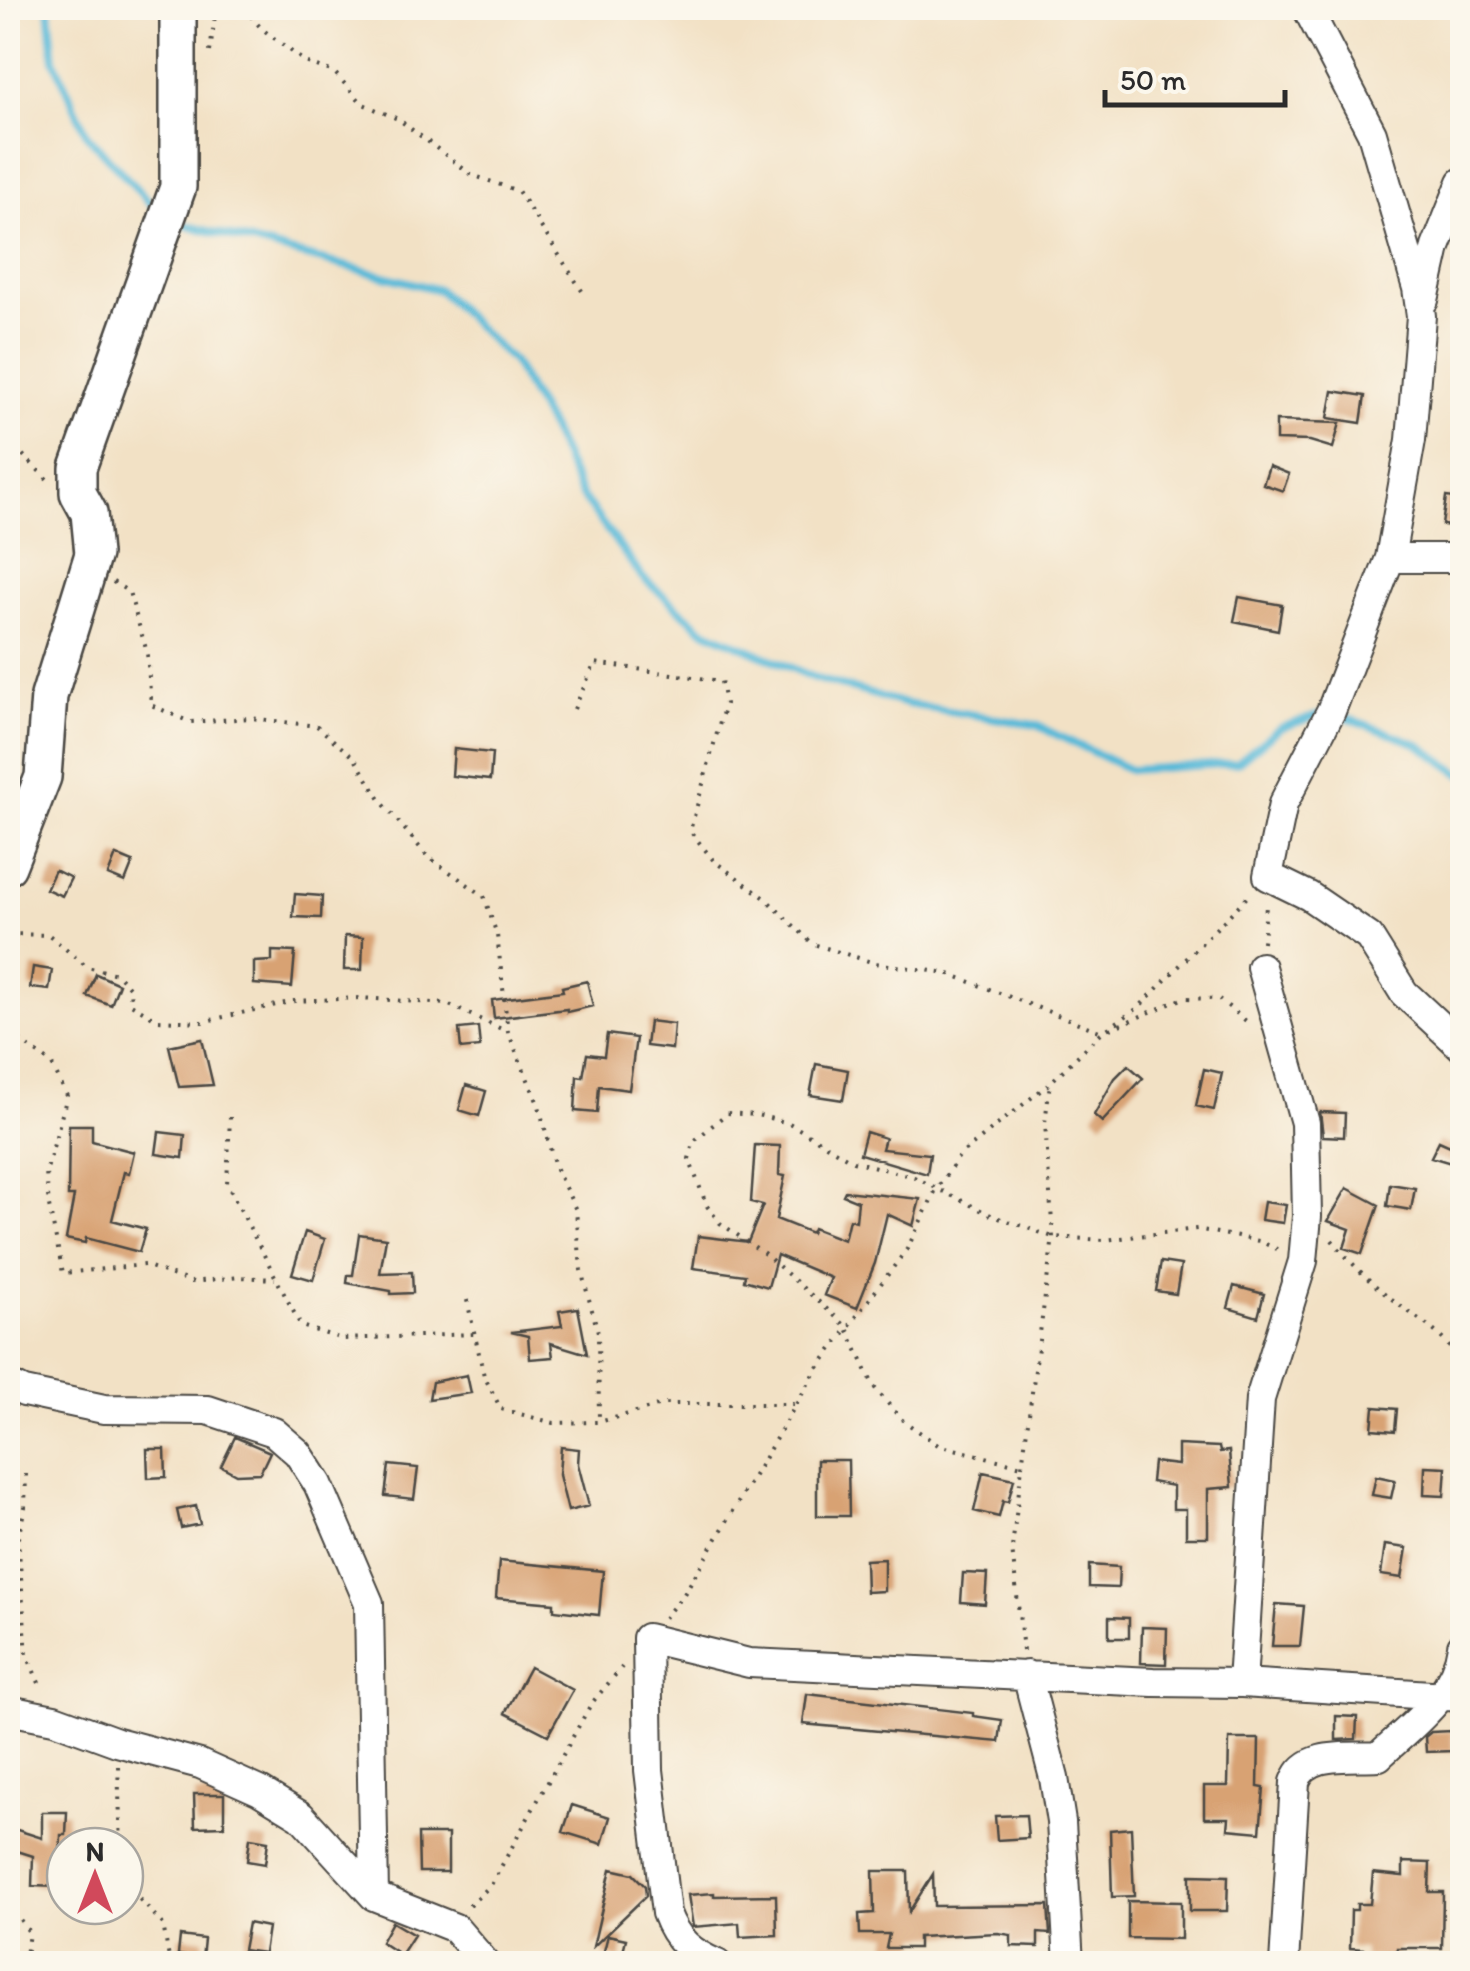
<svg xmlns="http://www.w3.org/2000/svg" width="1470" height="1971" font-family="Itim,sans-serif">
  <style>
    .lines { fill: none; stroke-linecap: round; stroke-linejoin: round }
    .stream { stroke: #5abad8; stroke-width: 8 }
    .building { fill: #d8a273 }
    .minor-casing { stroke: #494642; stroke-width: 32 }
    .tertiary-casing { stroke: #494642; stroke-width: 40 }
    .path { stroke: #494642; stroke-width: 4; stroke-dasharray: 2.5 8; stroke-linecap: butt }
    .minor { stroke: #fff; stroke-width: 28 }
    .tertiary { stroke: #fff; stroke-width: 35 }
  </style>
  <rect width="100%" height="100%" fill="#fbf7ec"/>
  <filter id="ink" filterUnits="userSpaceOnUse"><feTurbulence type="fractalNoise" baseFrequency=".01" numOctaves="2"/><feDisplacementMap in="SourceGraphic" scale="20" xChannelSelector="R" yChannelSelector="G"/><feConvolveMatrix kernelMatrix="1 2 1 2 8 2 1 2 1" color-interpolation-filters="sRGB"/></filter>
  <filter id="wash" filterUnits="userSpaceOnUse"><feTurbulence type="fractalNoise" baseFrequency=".0048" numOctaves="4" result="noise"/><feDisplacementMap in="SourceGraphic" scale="40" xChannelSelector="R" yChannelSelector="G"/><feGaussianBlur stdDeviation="2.25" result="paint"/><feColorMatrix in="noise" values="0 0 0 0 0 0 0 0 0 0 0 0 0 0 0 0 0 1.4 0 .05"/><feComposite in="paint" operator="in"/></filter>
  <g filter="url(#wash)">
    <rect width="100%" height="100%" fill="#f2e1c5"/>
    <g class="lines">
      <!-- stream -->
      <path class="stream" d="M49 8 54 60 87 135 158 212
        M173 222 439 290 513 362 551 429 581 495 642 577 702 629 817 679 906 704 1036 725 1130 770 1237 763 1280 728 1319 715
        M1337 714 1418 744 1462 775"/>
    </g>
    <g id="blocks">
      <!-- building -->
      <path class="building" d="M1333 391 1365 396 1361 423 1328 418Z
        M1276 421 1340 423 1333 448 1310 441 1276 440Z
        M1269 466 1289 474 1283 491 1263 484Z
        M1446 497 1462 499V527L1442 525Z
        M1239 597 1282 605 1278 630 1234 621Z
        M454 749 492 753 490 780 452 776Z
        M116 855 133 862 125 882 108 875Z
        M55 870 71 878 62 896 46 889Z
        M295 894 322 896 321 918 293 917Z
        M345 936 363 937 362 970H344Z
        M272 951 295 952 292 987 254 984V962L272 961Z
        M33 967 52 970 49 990 30 988Z
        M96 974 119 984 111 1005 87 996Z
        M587 981 593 1006 567 1012V1009L494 1018 492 1000 563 991 562 987Z
        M649 1021 674 1024 672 1049 646 1046Z
        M478 1027 480 1047 461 1049 459 1029Z
        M607 1034 636 1038 629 1090 599 1086 597 1113 575 1111 577 1076 583 1077 587 1054 604 1056Z
        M202 1039 213 1085 179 1087 169 1046Z
        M816 1064 848 1070 843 1100 810 1095Z
        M1128 1065 1143 1078 1102 1122 1094 1115 1115 1078Z
        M1204 1069 1222 1073 1214 1110 1196 1106Z
        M466 1085 486 1091 479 1116 459 1110Z
        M1320 1112 1345 1113 1344 1137 1323 1136Z
        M69 1125H92V1141L134 1152 129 1173 124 1172 112 1220 146 1229 139 1252 86 1238 85 1243 66 1239 74 1196H68Z
        M159 1132 185 1135 183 1158 156 1154Z
        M866 1132 885 1138 882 1149 930 1154 927 1174 860 1154Z
        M1439 1141 1457 1149 1451 1163 1431 1157Z
        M755 1145 780 1146 779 1175 785 1176 776 1219 811 1233 813 1228 844 1240 849 1219 856 1221 858 1201 843 1195 845 1191 920 1199 913 1226 887 1214 875 1263 857 1308 824 1295 831 1278 777 1255 768 1287 744 1280 745 1275 693 1268 698 1236 748 1242 763 1205 751 1202Z
        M1390 1184 1415 1188 1411 1210 1387 1206Z
        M1347 1188 1379 1205 1362 1254 1344 1248 1350 1229 1328 1221Z
        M1264 1202 1286 1205 1283 1223 1261 1220Z
        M305 1232 325 1239 313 1280 292 1274Z
        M359 1234 386 1238 380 1273 412 1272 413 1293 391 1294V1291L347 1283 348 1275H353Z
        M1161 1262 1181 1265 1176 1294 1156 1291Z
        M1234 1286 1264 1294 1258 1317 1228 1308Z
        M578 1308 587 1354 551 1343 553 1357 530 1359 528 1336 511 1332 562 1326 559 1311Z
        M467 1375 471 1393 429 1399 432 1382Z
        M1374 1407 1397 1409 1395 1431 1372 1429Z
        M235 1437 270 1452 260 1473 236 1474 221 1466Z
        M1178 1445 1219 1447 1220 1452 1229 1451 1232 1487 1208 1489V1537H1186V1509H1173V1486L1151 1482 1153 1462 1178 1465Z
        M561 1447 579 1449 578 1464 589 1506 568 1511 559 1475Z
        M147 1449H165L166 1477 148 1478Z
        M817 1460H848L849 1516H817Z
        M389 1465 418 1468 414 1499 385 1496Z
        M1425 1466 1446 1467 1444 1496 1424 1495Z
        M983 1472 1014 1479 1008 1502 1003 1501 999 1517 974 1511Z
        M1376 1476 1395 1480 1391 1498 1372 1495Z
        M196 1506 200 1524 181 1528 177 1510Z
        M1385 1545 1407 1548 1402 1578 1381 1575Z
        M884 1559V1591L866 1592 865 1560Z
        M499 1561 603 1571 599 1615 554 1610V1603L496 1598Z
        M1089 1565 1119 1567 1118 1588 1089 1587Z
        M963 1573 987 1574 985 1604 961 1602Z
        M1276 1604 1304 1606 1300 1646H1272Z
        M1109 1617 1129 1618V1638H1109Z
        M1142 1627 1167 1628 1166 1664 1141 1663Z
        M530 1667 573 1690 548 1735 505 1713Z
        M807 1694 973 1713V1716L1002 1720 999 1742 803 1724Z
        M1336 1716 1357 1717 1356 1739 1336 1740Z
        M1452 1731 1453 1751 1426 1752 1425 1737 1431 1732Z
        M1229 1739H1259L1258 1787 1264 1788 1260 1832 1228 1829 1229 1818H1204V1786H1228Z
        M194 1794H224V1826L195 1827Z
        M572 1805 610 1817 602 1844 563 1832Z
        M42 1812H67L66 1835H61L59 1887 32 1886 33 1856 8 1848V1827L42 1838Z
        M1026 1815 1028 1838 997 1840 995 1816Z
        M1131 1828 1134 1896 1112 1897 1110 1830Z
        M418 1834H448V1872H419Z
        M250 1838 268 1841 265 1864 247 1861Z
        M1403 1862 1430 1863 1429 1892H1443L1442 1948H1397L1396 1958 1364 1957V1949L1350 1948 1351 1910H1357V1904H1370L1373 1873 1403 1876Z
        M611 1869 633 1874 645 1886 646 1896 593 1947Z
        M873 1871H908L909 1912 933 1874 934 1906 1048 1905 1050 1934 1038 1933V1947L1011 1946V1935L998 1933 918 1937V1948H886L889 1934H860L859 1914 874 1913Z
        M1190 1875 1228 1876 1227 1911H1190Z
        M714 1893V1896L776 1895 777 1935 740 1937 739 1923 693 1927 688 1895Z
        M1128 1901 1181 1902V1939L1128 1938Z
        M392 1922 414 1935 401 1955 381 1942Z
        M248 1923 268 1927 264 1953 243 1950Z
        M608 1935 626 1939 621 1959 603 1955Z
        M180 1936 204 1939 202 1959 178 1955Z"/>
    </g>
  </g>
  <g filter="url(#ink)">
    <use href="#blocks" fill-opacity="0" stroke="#494642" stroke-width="2.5"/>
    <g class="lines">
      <defs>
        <path id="minor" d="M1307 8 1372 133 1417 288 1421 316 1411 440 1390 558 1331 711 1283 804 1268 876 1309 896 1369 937 1404 993 1462 1047
          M1424 300 1436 247 1462 182
          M1390 558H1462
          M8 1384 24 1392 104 1409 208 1410 274 1432 298 1453 318 1484 369 1603 374 1896
          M1027 1675 1054 1778 1061 1822 1069 1964
          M1242 1683 1260 1399 1303 1261 1307 1216 1305 1123 1261 967
          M8 1710 54 1719 117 1742 200 1764 260 1791 301 1816 374 1896 455 1928 486 1964
          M717 1964C691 1953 676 1940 666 1913L649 1770 647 1638 749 1663 1153 1682 1242 1683 1462 1697
          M1284 1964 1295 1782C1306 1750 1350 1758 1379 1756 1413 1724 1456 1694 1462 1646"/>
        <path id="tertiary" d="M8 866 43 777 49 696 93 554 89 513 78 493V468L178 187V8"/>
      </defs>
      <!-- minor casing -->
      <use href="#minor" class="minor-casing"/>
      <!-- tertiary casing -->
      <use href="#tertiary" class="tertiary-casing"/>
      <!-- path -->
      <path class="path" d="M244 8 261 28 305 62 334 72 363 104 398 119 472 175 518 191 584 294
        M210 52 216 8
        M8 440 47 479
        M113 582 129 592 147 652 151 705 190 722 251 718 317 726 355 759 381 801 427 856 484 896 497 935 508 1032 539 1106 555 1167 576 1210 581 1270 598 1332 599 1422
        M574 709 595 663 721 681 725 704 690 831 714 861 765 898 813 944 875 963 947 973 1102 1032
        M8 934 49 935 87 967 117 974 130 988 131 1004 158 1020 202 1022 294 1001 361 998 447 1004 508 1032
        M1263 942 1266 906
        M8 1023 15 1037 51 1063 67 1096 46 1173 49 1206 63 1273 145 1265 191 1282 240 1277 275 1279
        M1110 1029 1184 998 1219 999 1251 1025
        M230 1117 227 1184 301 1326 342 1339 474 1334
        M1332 1240C1352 1265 1375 1287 1401 1306 1427 1325 1448 1338 1462 1367
        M467 1300 484 1376 501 1409 554 1423 599 1422 665 1404H797
        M1022 1466 1053 1237 1045 1123 1050 1083
        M26 1474 25 1507 18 1538 27 1655 42 1690
        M664 1618 684 1594 817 1369 907 1249 937 1188 960 1155 1050 1083 1101 1033 1138 1008 1249 895
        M1023 1651 1012 1548 1022 1466 938 1445 901 1419 874 1387 846 1326 765 1254 720 1223 707 1206 689 1159 693 1142 727 1113 757 1115 789 1123 853 1161 914 1177 993 1216 1053 1237 1105 1240 1197 1229 1259 1241 1277 1249
        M118 1766 121 1846
        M125 1884 163 1924 170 1964
        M8 1903 29 1932 25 1964
        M469 1906 491 1885 591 1704 622 1667
        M424 1964 437 1948"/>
      <!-- minor -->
      <use href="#minor" class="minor"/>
      <!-- tertiary -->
      <use href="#tertiary" class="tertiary"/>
    </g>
  </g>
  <!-- margin -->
  <rect width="1470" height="1971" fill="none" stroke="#fbf7ec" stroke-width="40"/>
  <!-- north arrow -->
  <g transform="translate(95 1876)"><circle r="48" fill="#fbf7ec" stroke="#a8a59f" stroke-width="2.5"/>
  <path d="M0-8L18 38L0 25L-18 38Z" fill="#d1495b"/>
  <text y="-15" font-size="28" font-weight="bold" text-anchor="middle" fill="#2b2b2b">N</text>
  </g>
  <!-- scale -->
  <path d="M1105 90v15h180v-15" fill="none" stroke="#2b2b2b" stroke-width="5"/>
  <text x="1120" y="90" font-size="30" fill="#2b2b2b" stroke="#fbf7ec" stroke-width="8" paint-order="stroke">50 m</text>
</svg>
